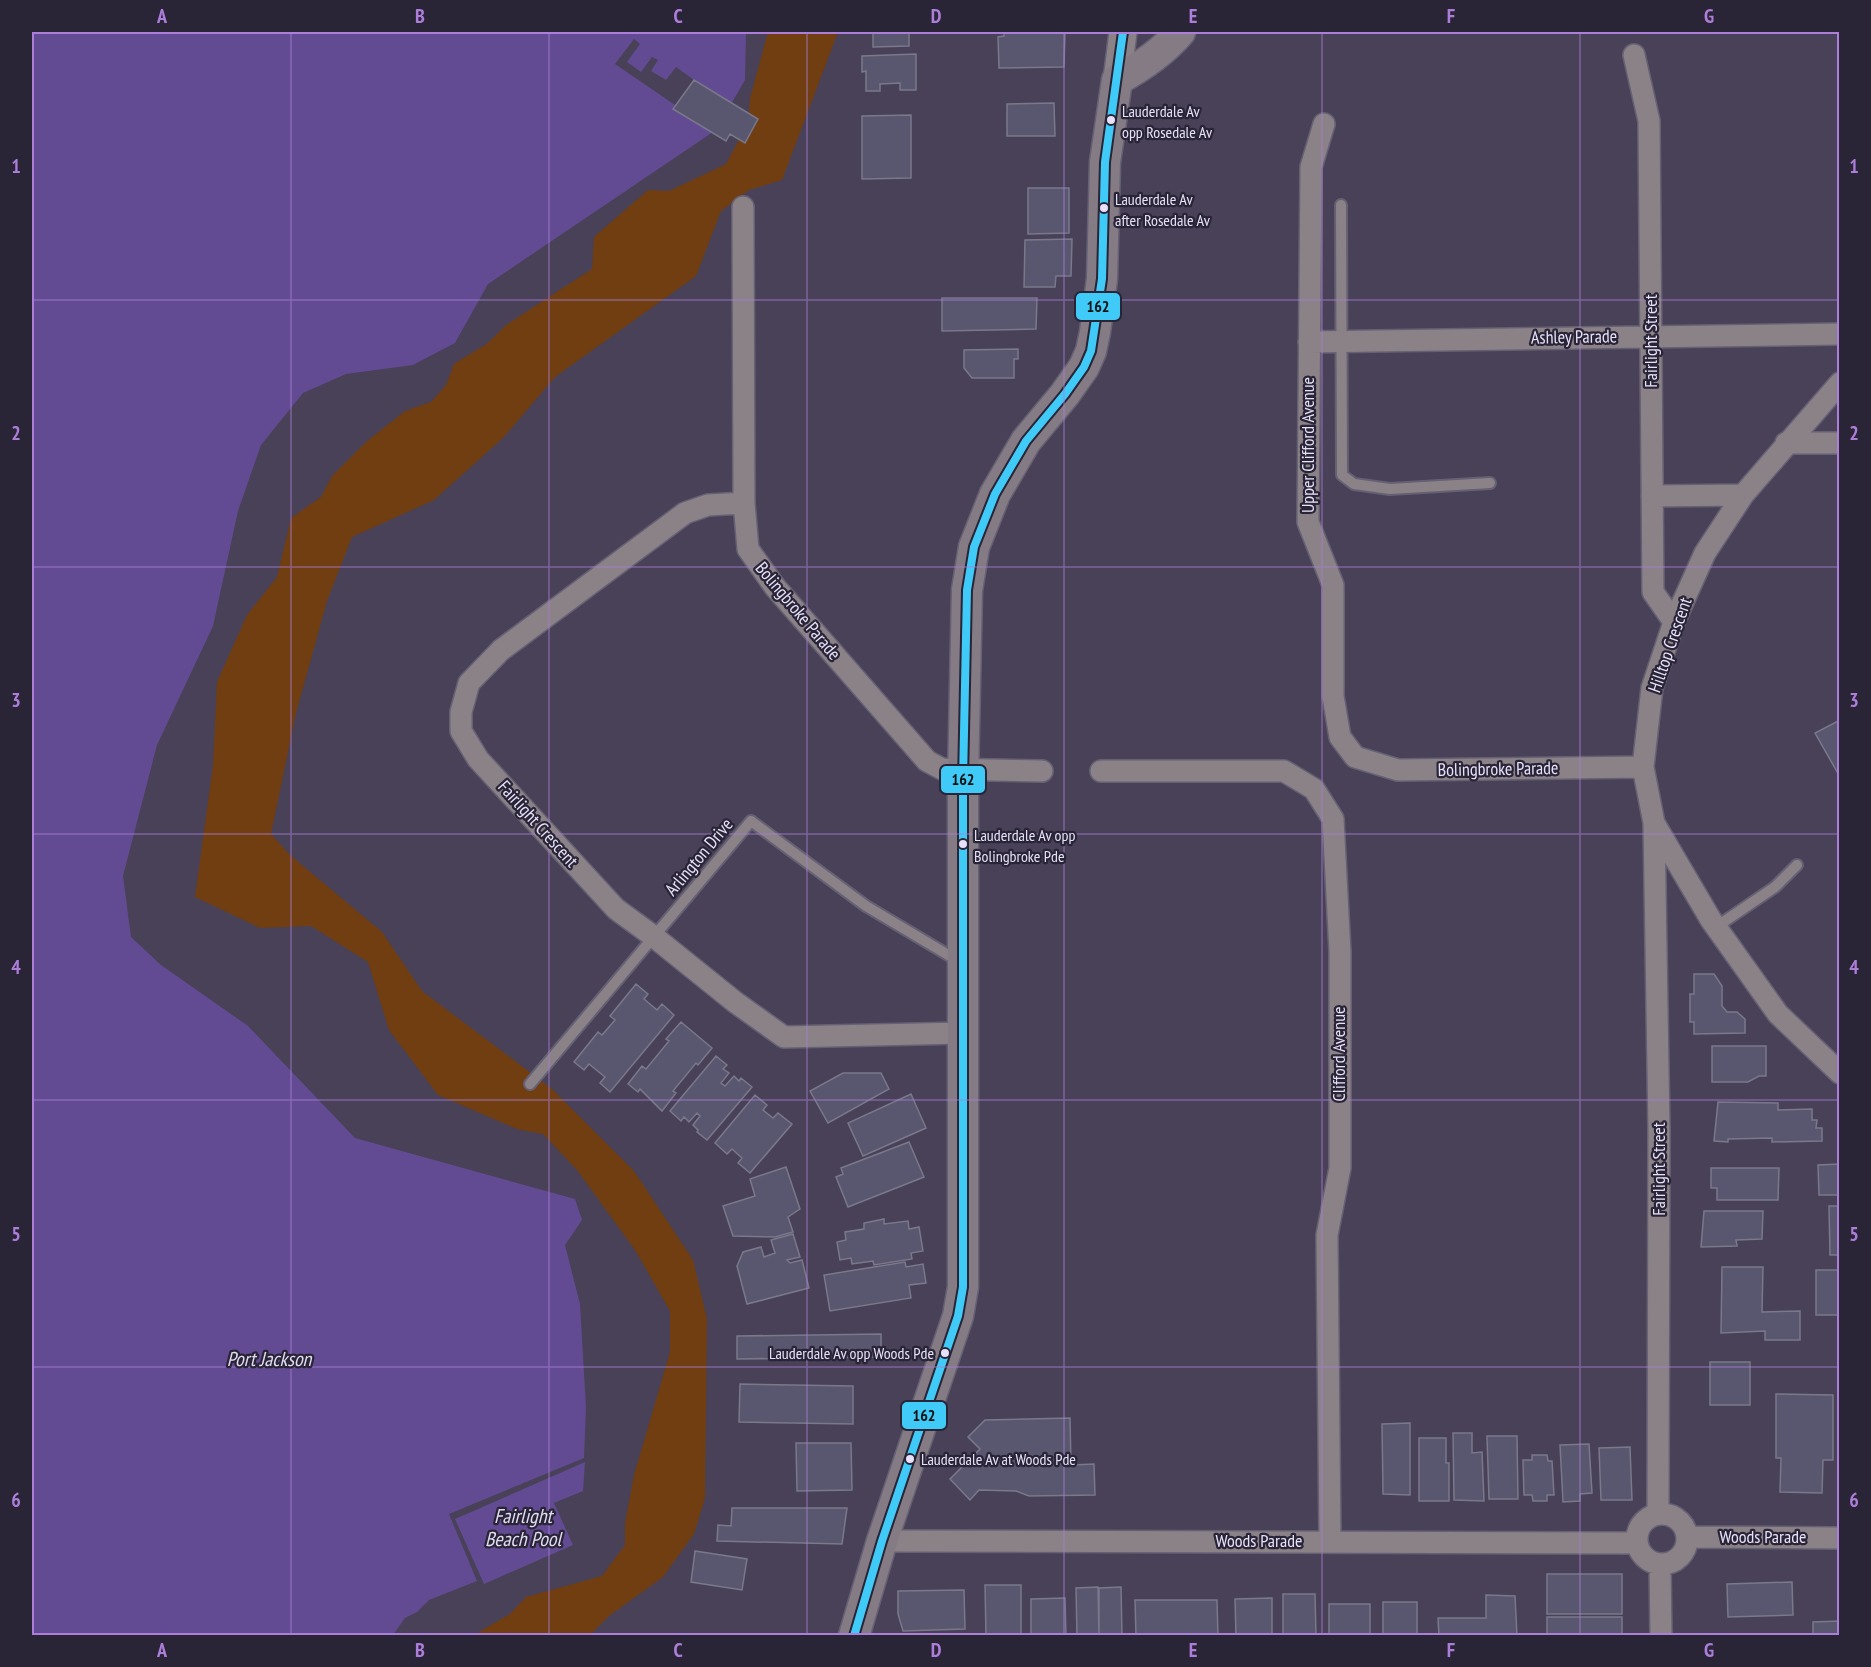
<svg xmlns="http://www.w3.org/2000/svg" width="1871" height="1667" font-family="'PT Sans Narrow',sans-serif">
  <style>
    .green { fill: #703e11 }
    .water { fill: #624b92 }
    .pier { fill: #484157 }
    .building { fill: #59576f; stroke: #7a788a; stroke-width: 1.5 }
    .lines { fill: none; stroke-linecap: round; stroke-linejoin: round }
    .service-casing { stroke: #656073; stroke-width: 14 }
    .minor-casing { stroke: #656073; stroke-width: 24 }
    .tertiary-casing { stroke: #656073; stroke-width: 30 }
    .secondary-casing { stroke: #656073; stroke-width: 33 }
    .service { stroke: #8a8287; stroke-width: 10 }
    .minor { stroke: #8a8287; stroke-width: 21 }
    .tertiary { stroke: #8a8287; stroke-width: 27 }
    .secondary { stroke: #847b85; stroke-width: 30 }
    .bus-1-casing { stroke: #292436; stroke-width: 12 }
    .bus-1 { stroke: #40caf7; stroke-width: 8 }
    .grid { fill: none; stroke: #ac7ed9; stroke-width: 1.5; stroke-opacity: 0.55 }
    .bus-dot { fill: #e7e2f9; stroke: #292436; stroke-width: 2 }
    .labels { text-anchor: middle; stroke-width: 4.5; stroke-linejoin: round; paint-order: stroke }
    .bus-label { font-size: 16px; fill: #e7e2f9; stroke: #292436; text-anchor: start }
    .street-label { font-size: 18px; fill: #e7e2f9; stroke: #292436 }
    .water-label { font-size: 20px; font-style: italic; fill: #e1dcf2; stroke: #292436 }
    .line-badge { stroke: #292436; stroke-width: 2 }
    .pale-badge-label { font-size: 16px; text-anchor: middle; font-weight: bold; fill: #111 }
    .neatline { fill: none; stroke: #ac7ed9; stroke-width: 2 }
    .grid-label { font-size: 20px; text-anchor: middle; font-weight: bold; fill: #ac7ed9 }
  </style>
  <rect width="100%" height="100%" fill="#484157"/>
  <!-- green -->
  <path class="green" d="M768 32H838L782 180 749 190 721 211 696 276 555 377 503 438 434 500 352 537 327 601 296 713 271 834 290 855 382 932 422 991 552 1089 634 1171 693 1260 707 1319 705 1498 694 1534 663 1577 609 1616 590 1635H478L479 1632 510 1614 526 1597 602 1576 625 1545V1523L634 1475 670 1352V1311L635 1250 577 1170 543 1134 517 1129 438 1095 389 1030 368 962 311 926 260 928 195 897 213 765 217 682 247 615 277 577 291 518 321 497 332 476 366 442 405 411 431 402 446 385 454 364 488 343 506 325 592 269 594 237 648 190 669 191 726 164 748 123 750 98Z"/>
  <!-- water -->
  <path class="water" d="M32 32H746L745 80 716 130 488 284 455 343 413 365 346 374 303 393 261 445 238 511 213 626 157 745 123 876 131 937 161 965 248 1026 355 1138 575 1199 582 1220 565 1245 580 1304 586 1407 584 1458 449 1514 477 1581 429 1600 417 1612 405 1618 393 1635 32 1636Z
    M585 1462 583 1491 554 1503 573 1545 484 1584 455 1519Z"/>
  <!-- pier -->
  <path class="pier" d="M634 39 640 44 627 62 641 72 652 57 658 60 651 71 666 80 676 67 694 80 675 105 615 64Z"/>
  <!-- building -->
  <path class="building" d="M873 32H909V46L873 47Z
    M1004 32H1065L1064 67 999 68 998 37 1004 36Z
    M916 54V90H900V83L880 84V91H866V71L862 72V56Z
    M694 80 758 119 745 143 730 134 726 141 673 109Z
    M1054 103 1055 136H1007V104Z
    M911 115V178L862 179V116Z
    M1028 188H1069V233L1028 234Z
    M1072 239 1071 276H1056L1055 287H1024L1025 240Z
    M942 298H1037L1036 329 942 331Z
    M1018 349V359H1014V378H972L964 368V350Z
    M1840 720V777L1815 733Z
    M1694 974H1714L1722 986V1006L1727 1012H1737L1745 1019V1033L1694 1034V1022H1690V994H1694Z
    M636 984 648 994 644 999 657 1010 662 1004 674 1015 610 1092 600 1083 605 1077 589 1064 584 1070 574 1062 598 1032 602 1035 615 1020 610 1016Z
    M681 1022 712 1048 698 1065 696 1063 673 1091 676 1093 662 1111 640 1089 638 1092 628 1084 642 1066 646 1069 669 1041 666 1039Z
    M1712 1046H1766V1076H1759L1748 1082H1712Z
    M716 1056 727 1065 723 1069 729 1073 721 1083 725 1086 734 1076 739 1081 741 1078 752 1087 707 1140 697 1132 698 1130 693 1125 700 1116 697 1113 689 1122 684 1117 681 1121 670 1111Z
    M843 1073H881L889 1089 828 1123 810 1091Z
    M911 1094 926 1128 863 1156 848 1123Z
    M755 1095 767 1105 763 1110 773 1118 778 1113 792 1124 750 1173 738 1163 742 1158 732 1149 727 1154 715 1143Z
    M1718 1102 1778 1103V1110L1812 1109V1120H1817L1816 1128H1822V1141L1772 1142V1138L1728 1139V1142L1714 1141Z
    M909 1142 924 1177 848 1207 836 1177 843 1174 841 1168Z
    M1840 1164V1195H1819L1818 1165Z
    M786 1167 800 1209 788 1217 793 1232 775 1237 733 1236 723 1206 755 1196 750 1179Z
    M1711 1168H1779L1778 1200H1717V1188H1711Z
    M1829 1206H1840V1255H1830Z
    M1704 1211H1763L1762 1239 1736 1240 1737 1246 1701 1247Z
    M884 1219V1224L908 1221 909 1229 919 1227 923 1251 911 1253 912 1259 874 1265 873 1261 852 1264 851 1258 840 1260 837 1242 846 1240 845 1232 864 1229V1223Z
    M793 1234 800 1257 787 1260 790 1263 802 1260 809 1288 747 1304 737 1266 743 1252 761 1247 764 1257 775 1253 771 1240Z
    M905 1262 906 1267 923 1264 926 1283 909 1285 911 1298 830 1311 824 1275Z
    M1722 1267H1763L1762 1312 1800 1311V1340H1765V1331L1721 1333Z
    M1816 1270H1840V1315H1816Z
    M881 1334V1357L737 1359V1336Z
    M1710 1362H1750V1405H1710Z
    M740 1384 853 1386V1424L739 1422Z
    M1776 1394 1833 1395V1460H1823L1822 1493 1780 1492 1781 1458H1776Z
    M1070 1418 1071 1465 1094 1464 1095 1495 1029 1496 1016 1491 979 1490 970 1500 950 1479 980 1449 968 1437 985 1420Z
    M1410 1423V1495L1383 1494 1382 1424Z
    M1453 1433H1472V1453L1482 1452 1484 1501 1454 1500Z
    M1487 1436H1517L1518 1499H1489Z
    M1419 1438H1446V1463H1449V1501H1419Z
    M796 1443H851L852 1490 797 1491Z
    M1589 1444 1592 1493 1580 1494V1501L1563 1502 1560 1445Z
    M1630 1447 1632 1500H1601L1599 1448Z
    M1532 1455H1547L1548 1461H1552L1554 1495H1547V1501H1533L1532 1495H1524L1523 1460H1532Z
    M732 1508H847L842 1544 717 1541 718 1525 731 1526Z
    M695 1551 747 1559 742 1590 691 1582Z
    M1547 1574H1622V1614H1547Z
    M1792 1582 1793 1615 1728 1617 1727 1584Z
    M985 1585H1021V1636H986Z
    M1098 1587 1099 1636H1077L1076 1588Z
    M1121 1587 1122 1636H1099V1588Z
    M964 1590 965 1629 903 1631 898 1614V1591Z
    M1283 1594H1315L1316 1636H1283Z
    M1486 1595 1515 1596 1517 1636H1439L1438 1618H1486Z
    M1065 1598 1066 1636H1031V1599Z
    M1272 1598V1636H1236L1235 1599Z
    M1135 1600H1217L1218 1636H1136Z
    M1383 1602H1417V1636H1383Z
    M1329 1604H1370V1636H1329Z
    M1547 1617H1622V1636H1547Z
    M1840 1621V1636H1813V1622Z"/>
  <g class="lines">
    <defs>
      <path id="service" d="M1341 205 1342 475 1354 484 1390 489 1490 483
        M1716 927 1775 887 1797 865
        M530 1084 751 821 866 906 960 962"/>
      <path id="minor" d="M1634 55 1649 121 1653 592 1674 622
        M1324 124 1311 167 1308 522 1333 585V696L1340 737 1355 757 1398 770 1643 767
        M743 207 744 503 748 549 775 587 927 761 942 769 1042 771
        M1309 342 1840 334
        M1840 383 1743 495 1705 553 1674 622 1652 688 1643 767 1654 823 1711 920 1778 1014 1840 1073
        M1786 443H1840
        M1652 496 1743 495
        M744 503 708 505 685 513 501 650 469 683 461 712V731L478 759 616 909 653 936 735 1002 784 1037 963 1033
        M1101 771H1284L1314 789 1333 819 1340 952V1168L1327 1235 1330 1541
        M1654 824 1659 1130 1658 1514
        M1637 1539a25 25 0 1 1 50 0a25 25 0 1 1-50 0Z
        M1687 1537 1840 1538
        M882 1541 1637 1543
        M1660 1565 1661 1636"/>
      <path id="tertiary" d="M1117 80 1123 32"/>
      <path id="secondary" d="M854 1636 882 1541 958 1316 963 1287V780L967 590 974 547 995 494 1026 441 1065 394 1084 367 1091 351 1095 332 1102 279 1105 162 1117 80C1141 67 1162 53 1180 32"/>
    </defs>
    <!-- service casing -->
    <use href="#service" class="service-casing"/>
    <!-- minor casing -->
    <use href="#minor" class="minor-casing"/>
    <!-- tertiary casing -->
    <use href="#tertiary" class="tertiary-casing"/>
    <!-- secondary casing -->
    <use href="#secondary" class="secondary-casing"/>
    <!-- service -->
    <use href="#service" class="service"/>
    <!-- minor -->
    <use href="#minor" class="minor"/>
    <!-- tertiary -->
    <use href="#tertiary" class="tertiary"/>
    <!-- secondary -->
    <use href="#secondary" class="secondary"/>
    <defs>
      <path id="bus-1" d="M854 1636 882 1541 958 1316 963 1287V780L967 590 974 547 995 494 1026 441 1065 394 1084 367 1091 351 1102 279 1105 162 1123 32"/>
    </defs>
    <!-- bus-1 casing -->
    <use href="#bus-1" class="bus-1-casing"/>
    <!-- bus-1 -->
    <use href="#bus-1" class="bus-1"/>
  </g>
  <!-- grid -->
  <path class="grid" d="M291 32V1636M549 32V1636M807 32V1636M1064 32V1636M1322 32V1636M1580 32V1636M32 300H1840M32 567H1840M32 834H1840M32 1100H1840M32 1367H1840"/>
  <!-- markers -->
  <g class="bus-dot">
    <circle cx="1111" cy="120" r="5"/>
    <circle cx="1104" cy="208" r="5"/>
    <circle cx="963" cy="844" r="5"/>
    <circle cx="945" cy="1353" r="5"/>
    <circle cx="910" cy="1459" r="5"/>
  </g>
  <g class="labels">
    <!-- bus labels -->
    <g class="bus-label">
      <text x="1122" y="117">Lauderdale Av<tspan x="1122" dy="21">opp Rosedale Av</tspan></text>
      <text x="1115" y="205">Lauderdale Av<tspan x="1115" dy="21">after Rosedale Av</tspan></text>
      <text x="974" y="841">Lauderdale Av opp<tspan x="974" dy="21">Bolingbroke Pde</tspan></text>
      <text x="934" y="1359" text-anchor="end">Lauderdale Av opp Woods Pde</text>
      <text x="921" y="1465">Lauderdale Av at Woods Pde</text>
    </g>
    <!-- street labels -->
    <g class="street-label">
      <text transform="translate(1574 337) rotate(-1)" y="6">Ashley Parade</text>
      <text transform="translate(1651 341) rotate(-90)" y="6">Fairlight Street</text>
      <text transform="translate(1308 445) rotate(-90)" y="6">Upper Clifford Avenue</text>
      <text transform="translate(798 611) rotate(50)" y="6">Bolingbroke Parade</text>
      <text transform="translate(1670 645) rotate(-71)" y="6">Hilltop Crescent</text>
      <text transform="translate(1498 769) rotate(-1)" y="6">Bolingbroke Parade</text>
      <text transform="translate(538 824) rotate(48)" y="6">Fairlight Crescent</text>
      <text transform="translate(699 857) rotate(-50)" y="6">Arlington Drive</text>
      <text transform="translate(1339 1054) rotate(-90)" y="6">Clifford Avenue</text>
      <text transform="translate(1659 1169) rotate(-90)" y="6">Fairlight Street</text>
      <text x="1763" y="1543">Woods Parade</text>
      <text x="1259" y="1547">Woods Parade</text>
    </g>
    <!-- water labels -->
    <g class="water-label">
      <text x="269" y="1366">Port Jackson</text>
      <text x="523" y="1523">Fairlight<tspan x="523" dy="23">Beach Pool</tspan></text>
    </g>
  </g>
  <g class="line-badge">
    <rect x="1075" y="292" width="46" height="29" rx="6" fill="#40caf7"/>
    <rect x="940" y="765" width="46" height="29" rx="6" fill="#40caf7"/>
    <rect x="901" y="1401" width="46" height="29" rx="6" fill="#40caf7"/>
  </g>
  <g class="pale-badge-label">
    <text x="1098" y="312">162</text>
    <text x="963" y="785">162</text>
    <text x="924" y="1421">162</text>
  </g>
  <!-- border -->
  <rect width="1871" height="1667" fill="none" stroke="#292436" stroke-width="66"/>
  <rect x="33" y="33" width="1805" height="1601" class="neatline"/>
  <g class="grid-label">
    <text x="162" y="23">A</text>
    <text x="420" y="23">B</text>
    <text x="678" y="23">C</text>
    <text x="936" y="23">D</text>
    <text x="1193" y="23">E</text>
    <text x="1451" y="23">F</text>
    <text x="1709" y="23">G</text>
    <text x="16" y="173">1</text>
    <text x="1854" y="173">1</text>
    <text x="16" y="440">2</text>
    <text x="1854" y="440">2</text>
    <text x="16" y="707">3</text>
    <text x="1854" y="707">3</text>
    <text x="16" y="974">4</text>
    <text x="1854" y="974">4</text>
    <text x="16" y="1241">5</text>
    <text x="1854" y="1241">5</text>
    <text x="16" y="1507">6</text>
    <text x="1854" y="1507">6</text>
    <text x="162" y="1657">A</text>
    <text x="420" y="1657">B</text>
    <text x="678" y="1657">C</text>
    <text x="936" y="1657">D</text>
    <text x="1193" y="1657">E</text>
    <text x="1451" y="1657">F</text>
    <text x="1709" y="1657">G</text>
  </g>
</svg>
